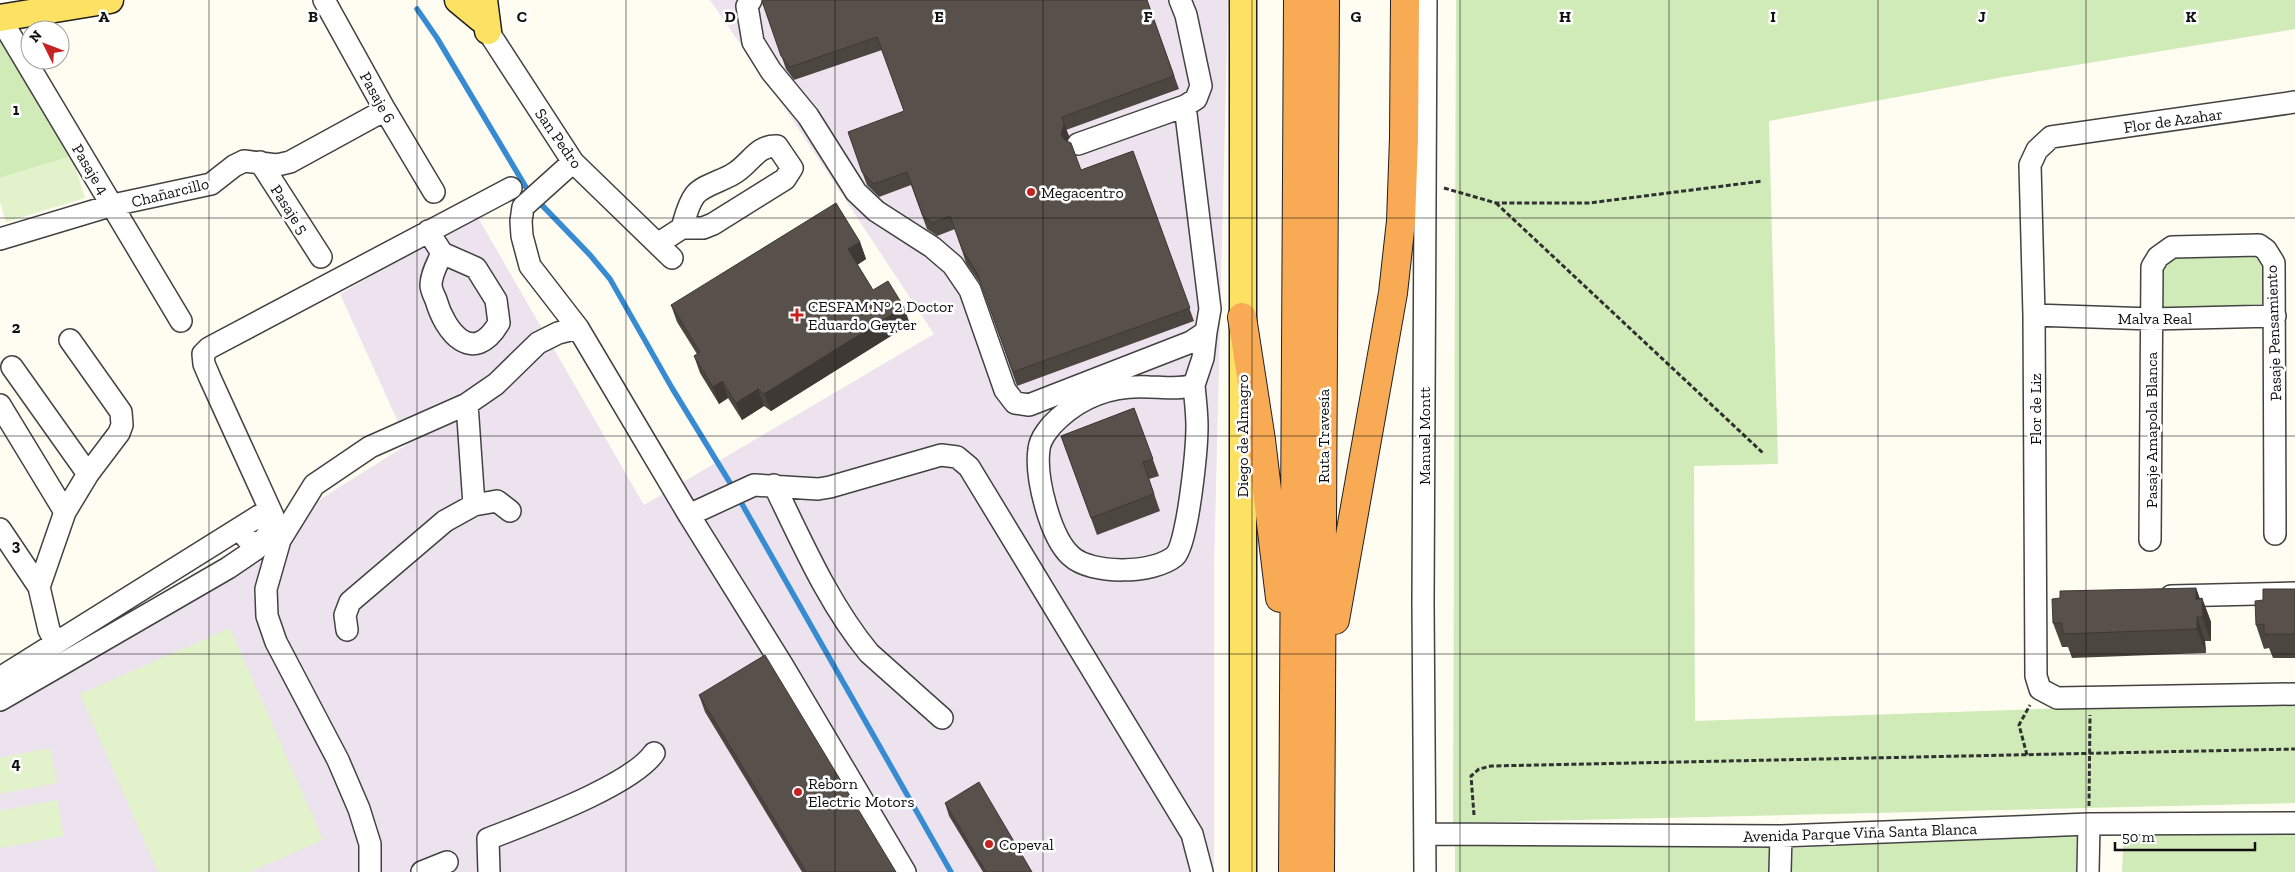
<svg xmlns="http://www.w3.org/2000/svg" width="2295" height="872" font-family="'Zilla Slab',serif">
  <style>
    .industrial { fill: #ede3ee }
    .green { fill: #d0ebb8 }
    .pitch { fill: #e2f2cb }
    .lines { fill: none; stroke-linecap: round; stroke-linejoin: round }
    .stream { stroke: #378bd2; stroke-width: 5.5 }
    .minor-casing { stroke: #424242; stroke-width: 24 }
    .major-casing { stroke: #202020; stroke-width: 29 }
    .highway-casing { stroke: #202020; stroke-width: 30 }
    .path { stroke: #313131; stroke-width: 3; stroke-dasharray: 5 2.5; stroke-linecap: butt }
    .minor { stroke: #fff; stroke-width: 21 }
    .major { stroke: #fde163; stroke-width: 26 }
    .highway { stroke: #f9aa55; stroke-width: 28 }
    .wall { fill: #4c4640 }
    .shaded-wall { fill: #3e3934 }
    .building { fill: #58514b; stroke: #3e3934 }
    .grid { fill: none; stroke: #0f0f0f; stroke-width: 1; stroke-opacity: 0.55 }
    .poi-dot { fill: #c52321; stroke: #fff; stroke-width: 2 }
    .labels { text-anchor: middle; stroke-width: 5; stroke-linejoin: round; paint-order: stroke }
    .street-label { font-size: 16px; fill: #0f0f0f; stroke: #fff }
    .poi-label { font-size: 16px; fill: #0f0f0f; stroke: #fff; text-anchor: start }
    .grid-label { font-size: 16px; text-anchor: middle; font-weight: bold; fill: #0f0f0f; stroke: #fff; stroke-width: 5; stroke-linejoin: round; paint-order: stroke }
  </style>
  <rect width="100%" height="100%" fill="#fffdf1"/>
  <!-- industrial -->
  <path class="industrial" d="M710 0H1228L1214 570V872H0V701L408 444 340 294 476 214 644 505 934 334 794 122Z"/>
  <!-- green -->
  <path class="green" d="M1456 0H2295V29L2009 76 1769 121 1778 464 1694 466 1695 721 2295 700V803L1453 823Z
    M0 33 72 156 0 178Z
    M2254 252 2267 264 2265 310 2156 311 2158 274 2172 258Z
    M2124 831H2295V872H2122Z
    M1769 832V872H1455V838Z
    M2077 836 2076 872H1791L1793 848Z"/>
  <!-- pitch -->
  <path class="pitch" d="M72 156 85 198 6 222 0 202V178Z
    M230 628 323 840 250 872H158L80 694Z
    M50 748 57 783 0 794V758Z
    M57 800 64 836 0 848V811Z"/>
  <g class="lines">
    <!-- stream -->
    <path class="stream" d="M417 9 437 38 530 194
      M537 200 590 255 610 279 672 388 732 486
      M742 504 951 872"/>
    <defs>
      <path id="minor" d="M324 0 385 110 434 192
        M751 0 747 6 753 42 771 71 808 116 856 192 876 211 932 247 953 265 970 290 1005 390 1015 403 1029 405 1191 342 1206 332 1210 309 1185 106
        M0 18 181 321
        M480 19 573 162 672 258
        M2295 102 2051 137 2037 150 2030 165 2034 315 2036 676 2040 689 2057 698 2295 694
        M1078 144 1185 106 1196 99 1201 86 1186 15 1180 0
        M260 162 321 257
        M573 162 523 207 521 221 522 236 530 266 578 328 689 515
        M428 231 442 253 476 268 496 300 499 323C473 367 445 332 436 300 434 295 431 290 431 285 431 274 438 263 442 253
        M0 239 113 205 211 184 234 166 244 161 277 165 290 162 385 110
        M659 243 682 228H703L713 224 785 179 792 168 777 146C756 145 750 165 733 174 722 181 703 185 695 195 688 204 685 218 682 228
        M2034 315 2152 319 2275 316
        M12 367 88 474
        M1194 385C1195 398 1197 412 1197 426 1197 447 1188 544 1175 556 1154 574 1091 575 1071 556 1050 537 1035 477 1039 449 1040 438 1051 425 1059 418 1084 395 1116 385 1149 387 1165 387 1179 390 1194 385L1203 358 1206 332
        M467 404 474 505
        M0 405 65 512
        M774 485C802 542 828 603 869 653L942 718
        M0 529 39 587 49 630 56 643
        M239 529 256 549 268 534 273 516 210 378 204 364 203 354 209 348 511 188
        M2150 540 2152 267 2158 257 2172 247 2259 245 2266 250 2274 263 2275 534
        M39 587 65 512 88 474 119 433 122 425 121 412 70 340
        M2171 596 2295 593
        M347 630 345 615 350 602 445 521 474 505 497 501 510 511
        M0 678 259 516
        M0 700 228 568 256 549
        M1425 834 1781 836 2089 824 2295 823
        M370 872V844L359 809 338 760 276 642 267 616 266 589 280 540 314 485 370 447 467 404 496 384 538 343 558 333 578 328
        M422 872 447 862
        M489 872 488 839C528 823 631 786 654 753
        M905 872 783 666 689 515 754 485 818 489 830 487 941 455 957 457 969 467 1192 834 1202 872
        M1425 872 1423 603 1426 0
        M1780 872 1781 836
        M2088 872 2089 824"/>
      <path id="major" d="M458 0 481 19
        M484 0 488 31
        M1243 0V872
        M0 18 110 0"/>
      <path id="highway" d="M1242 317 1261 440 1280 598
        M1335 620 1393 293 1401 221 1404 138 1405 0
        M1293 872 1298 0
        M1320 872 1325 0"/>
    </defs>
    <!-- minor casing -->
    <use href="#minor" class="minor-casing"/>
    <!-- major casing -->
    <use href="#major" class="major-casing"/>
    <!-- highway casing -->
    <use href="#highway" class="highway-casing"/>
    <!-- path -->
    <path class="path" d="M1444 188 1496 203H1589L1763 181
      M1496 203 1763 453
      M2027 755 2019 725 2030 705
      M2089 806 2090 715
      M1474 815 1471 776 1479 769 1491 766 2295 749"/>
    <!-- minor -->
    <use href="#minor" class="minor"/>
    <!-- major -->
    <use href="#major" class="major"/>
    <!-- highway -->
    <use href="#highway" class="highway"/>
  </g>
  <!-- wall -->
  <path class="wall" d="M1147 0 1179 89 1066 130 1069 136 1067 141 1081 170 1133 151 1194 321 1017 386 982 286 966 263 955 229 937 236 927 229 911 185 879 197 867 185 862 172 904 111 882 50 794 80 786 69 762 1Z
    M860 242 866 259 857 265 873 290 910 324 771 411 764 406 742 420 728 398 719 404 700 373 694 356 697 354 677 322 671 305Z
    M1134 408 1159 476 1149 479 1160 511 1097 535 1061 436Z
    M2196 588 2200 599 2202 598 2211 622V641H2205L2206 653 2072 658 2068 647H2062L2053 623Z
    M2295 589V658H2273L2269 648 2264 649 2256 625 2263 600Z
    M699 695 896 872H802L705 712Z
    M945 803 1032 872H983L949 816Z"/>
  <!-- shaded-wall -->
  <path class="shaded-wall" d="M1064 123 1069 136 1066 148 1061 135Z
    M860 242 866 259 854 267 848 249Z
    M904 307 910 324 771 411 764 394Z
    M722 381 728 398 719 404 713 387Z
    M758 389 764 406 742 420 736 403Z
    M2196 588 2202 605V598L2211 622V641L2196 600Z
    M2197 617 2205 641 2206 653 2197 629Z"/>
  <!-- building -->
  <path class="building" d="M766 0H1147L1174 76 1062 117 1064 123 1061 135 1065 140 1071 143 1081 170 1133 151 1190 308 1013 372 977 273 962 249 950 216 933 223 923 216 907 172 874 184 862 172 848 132 904 111 877 37 790 67 781 56 762 1Z
    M836 203 860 242 848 249 873 290 888 281 904 307 764 394 758 389 736 403 722 381 713 387 694 356 700 352 671 305Z
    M1134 408 1153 459 1143 462 1154 494 1091 518 1061 436Z
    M2196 588V600L2202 598 2203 617H2197V629L2063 634 2062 623H2053L2052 599 2060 598V591Z
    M2263 589H2295V634H2264V624L2256 625 2255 601 2263 600Z
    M765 655 896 872H806L699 695Z
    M979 782 1032 872H986L945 803Z"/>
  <!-- grid -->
  <path class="grid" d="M209 0V872M417 0V872M626 0V872M835 0V872M1043 0V872M1252 0V872M1460 0V872M1669 0V872M1878 0V872M2086 0V872M0 218H2295M0 436H2295M0 654H2295"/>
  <!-- markers -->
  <g class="poi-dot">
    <circle cx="1031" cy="192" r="5"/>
    <path d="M794.5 307.5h5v5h5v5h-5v5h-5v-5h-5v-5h5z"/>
    <circle cx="798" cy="792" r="5"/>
    <circle cx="989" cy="844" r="5"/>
  </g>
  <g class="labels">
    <!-- street labels -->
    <g class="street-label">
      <text transform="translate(378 97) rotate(61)" y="6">Pasaje 6</text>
      <text transform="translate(2173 120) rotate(-8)" y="6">Flor de Azahar</text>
      <text transform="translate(559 138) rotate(55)" y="6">San Pedro</text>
      <text transform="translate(91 169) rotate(59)" y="6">Pasaje 4</text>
      <text transform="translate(170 192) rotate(-14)" y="6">Chañarcillo</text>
      <text transform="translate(290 209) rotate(57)" y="6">Pasaje 5</text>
      <text x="2155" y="324">Malva Real</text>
      <text transform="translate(2273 333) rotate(-92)" y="6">Pasaje Pensamiento</text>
      <text transform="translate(2035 409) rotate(-90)" y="6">Flor de Liz</text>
      <text transform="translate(2151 430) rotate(-90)" y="6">Pasaje Amapola Blanca</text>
      <text transform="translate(1242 436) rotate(-90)" y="6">Diego de Almagro</text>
      <text transform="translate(1323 436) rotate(-90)" y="6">Ruta Travesía</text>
      <text transform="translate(1424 436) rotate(-90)" y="6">Manuel Montt</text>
      <text transform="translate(1860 832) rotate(-2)" y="6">Avenida Parque Viña Santa Blanca</text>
    </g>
    <!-- poi labels -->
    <g class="poi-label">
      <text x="1041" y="198">Megacentro</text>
      <text x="808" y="312">CESFAM N° 2 Doctor<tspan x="808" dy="18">Eduardo Geyter</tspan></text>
      <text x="808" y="789">Reborn<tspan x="808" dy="18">Electric Motors</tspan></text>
      <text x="999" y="850">Copeval</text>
    </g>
  </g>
  <g class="grid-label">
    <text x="104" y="22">A</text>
    <text x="313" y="22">B</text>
    <text x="522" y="22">C</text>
    <text x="730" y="22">D</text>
    <text x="939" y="22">E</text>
    <text x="1148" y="22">F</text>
    <text x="1356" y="22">G</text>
    <text x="1565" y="22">H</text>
    <text x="1773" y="22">I</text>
    <text x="1982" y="22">J</text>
    <text x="2191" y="22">K</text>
    <text x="16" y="115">1</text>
    <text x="16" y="333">2</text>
    <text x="16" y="551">3</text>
    <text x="16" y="769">4</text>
  </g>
  <!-- north arrow -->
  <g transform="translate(45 45) rotate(312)"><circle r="24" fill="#ffffff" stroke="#9f9f9f"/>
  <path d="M0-4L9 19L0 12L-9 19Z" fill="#c52321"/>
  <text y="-8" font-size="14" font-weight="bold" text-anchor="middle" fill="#0f0f0f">N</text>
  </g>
  <!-- scale -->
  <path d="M2115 842v8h140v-8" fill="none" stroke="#0f0f0f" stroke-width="2.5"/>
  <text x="2122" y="842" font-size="15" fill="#0f0f0f" stroke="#ffffff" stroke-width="4" paint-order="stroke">50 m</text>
</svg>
